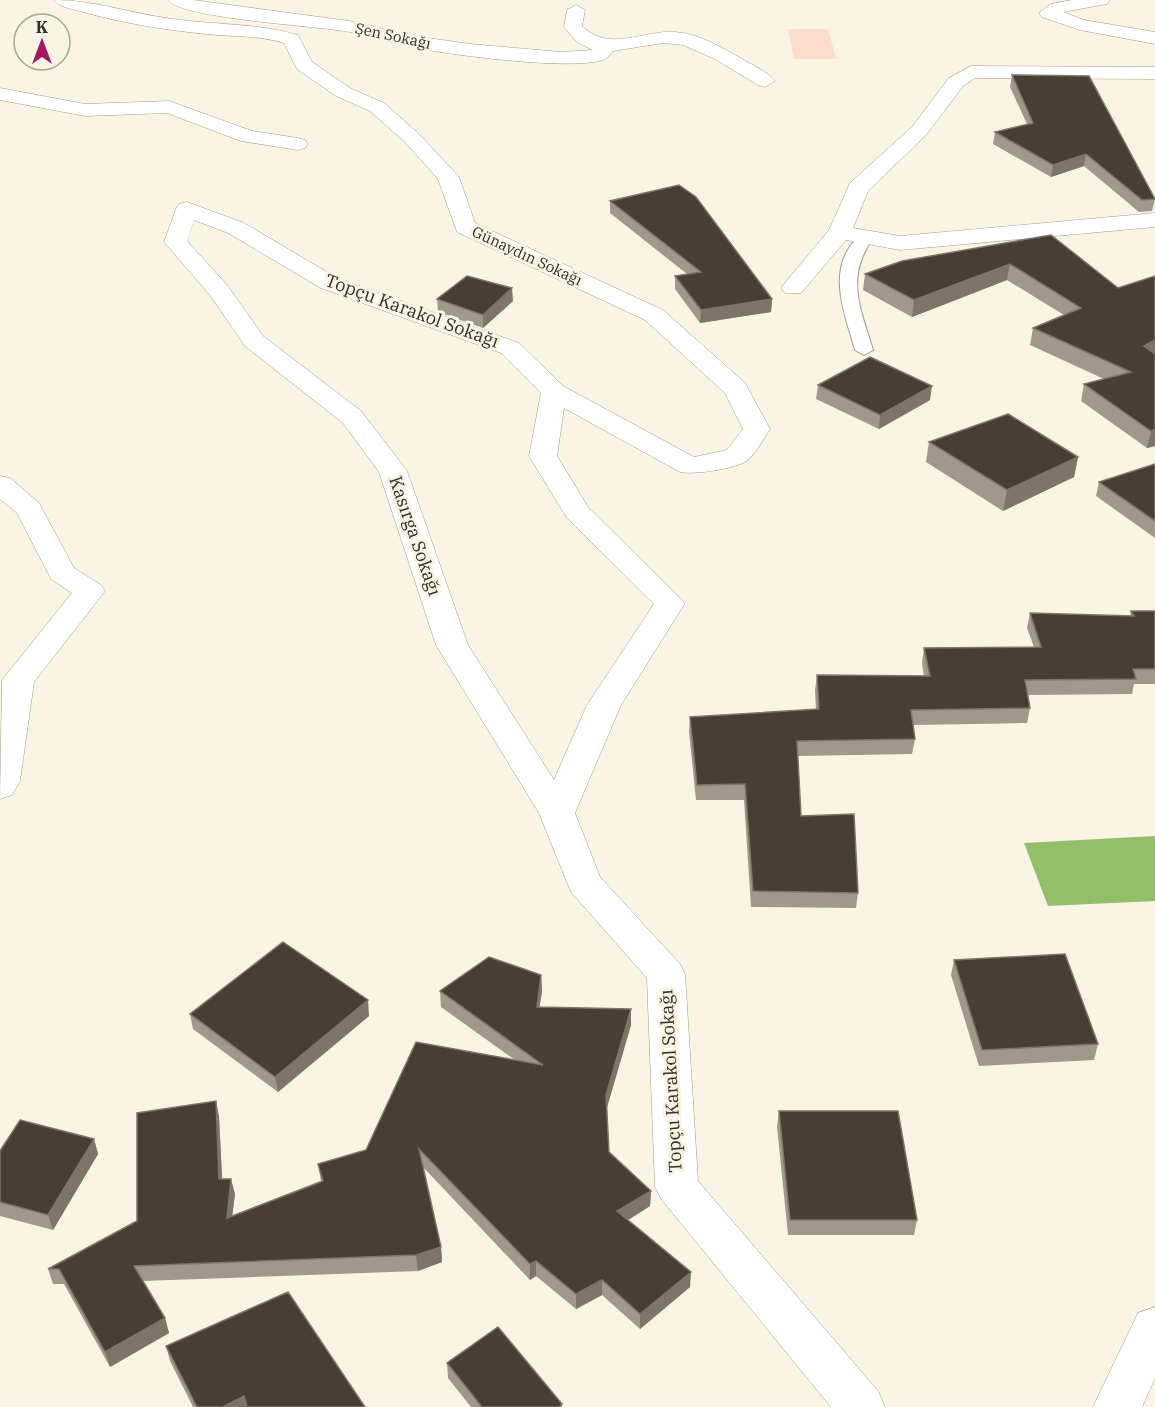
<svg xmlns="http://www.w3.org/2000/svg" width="1155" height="1407" font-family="'IBM Plex Serif',serif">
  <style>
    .green { fill: #fbddcb }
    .water { fill: #94bf6a }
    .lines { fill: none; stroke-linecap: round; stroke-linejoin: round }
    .service-casing { stroke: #a09b8c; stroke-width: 2 }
    .minor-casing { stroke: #a09b8c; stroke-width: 1 }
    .service { fill: #fff; fill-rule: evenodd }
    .minor { fill: #fff; fill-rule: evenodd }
    .wall { fill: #a0998b }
    .shaded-wall { fill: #7d7568 }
    .building { fill: #483e33; stroke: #7d7568; stroke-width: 1.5 }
    .labels { text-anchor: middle; stroke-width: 6; stroke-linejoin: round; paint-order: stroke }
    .far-street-label { font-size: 15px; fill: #312f29; stroke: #f9f4e3 }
    .street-label { font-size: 18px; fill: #312f29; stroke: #f9f4e3 }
  </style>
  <rect width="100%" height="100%" fill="#f9f4e3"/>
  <!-- green -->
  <path class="green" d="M788 29H828L836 59H794Z"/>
  <!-- water -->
  <path class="water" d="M1155 836V901L1048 906 1024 843Z"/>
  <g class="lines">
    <defs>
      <path id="service" d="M865 233 873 238C845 278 860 307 873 350L864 355 855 350C846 317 828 276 851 245 856 240 858 235 865 233Z"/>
      <path id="minor" d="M54 0C94 0 133 14 173 19 215 25 257 23 298 35L312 62 350 88 384 103 419 134 459 177 475 223 663 310 745 383 770 429C764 438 754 457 745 462 732 469 693 475 680 472L564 408 557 456 588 507 685 603 621 705 575 813 600 877 680 964 685 974 698 1181 878 1391 885 1407H831L662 1200 655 1187 647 978 571 892 539 813 436 645 379 472 343 423 245 346 210 295 164 242 176 209 179 204 187 202 244 223 337 278 519 343 563 386 694 457 727 450 743 429 725 393 645 320 457 232 438 179 405 142 370 111 336 96 297 69 284 43C258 35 232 37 206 34 165 30 123 23 83 12 74 9 60 8 54 0ZM194 220 228 233 321 288 501 353 541 393 529 456 567 518 654 604 587 705 554 780 468 645 407 471 361 411 263 336 227 285 187 241Z
        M168 0H193L349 21 414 36 470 44 561 52 593 50 577 42 564 27 567 10 576 5 585 10 582 26C609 53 643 30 675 32 700 34 723 48 744 60 754 66 768 72 775 81L765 87 758 85 715 59 683 45 663 43 613 51C611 53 609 56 607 58 583 73 444 54 412 47 392 43 371 36 350 32 321 26 181 19 168 0Z
        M1072 0H1110L1107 4 1063 12 1084 20 1155 32V44L1080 30 1042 17 1039 13 1051 4Z
        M971 66 1155 67V79L975 78 963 86 926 135 868 191 853 228 900 236 1155 213V227L900 250 846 240 801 293H785L781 288 785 283 829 230 850 183 912 127 949 78Z
        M0 88 85 104 169 101 252 131 298 138 305 140 308 144 305 148 298 150 241 141 167 113 85 116 0 100Z
        M0 476 10 478 39 503 74 568 101 585 105 591 34 682 20 781 12 795 0 799 2 680 72 593 51 579 17 513 0 499Z
        M1155 1307V1378L1142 1407H1093L1138 1313Z"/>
    </defs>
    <!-- service casing -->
    <use href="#service" class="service-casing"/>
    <!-- minor casing -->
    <use href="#minor" class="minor-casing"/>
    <!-- service -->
    <use href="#service" class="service"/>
    <!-- minor -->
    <use href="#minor" class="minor"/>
  </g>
  <!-- wall -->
  <path class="wall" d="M1012 75 1155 199 1152 211 1139 212 1084 166 1051 177 993 144 995 132 1027 124 1010 87Z
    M610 201 772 299 771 312 700 323 675 289V276L687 274 610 213Z
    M1051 235 1118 288 1155 446 1147 448 1081 401 1084 384 1104 379 1030 345 1033 328 1064 315 1007 280 912 317 863 290 865 274Z
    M437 299 513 301 483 328 438 312Z
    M818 385 930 400 879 429 816 399Z
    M929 442 1078 457 1074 477 1003 511 926 462Z
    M1155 464V538L1096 496 1099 482Z
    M1131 611H1155V684H1134L1132 694 1028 695 1030 708 1027 723 913 725 915 739 912 754 798 756 801 816 858 893 856 908 751 907 744 800H696L689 732 690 717 816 709 815 690 817 675 924 676 922 663 924 648 1034 647 1027 628 1030 613 1130 616Z
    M954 960 1098 1044 1094 1060 979 1066 951 975Z
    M541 975 542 991 539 1007 631 1025 607 1107 609 1152 651 1191 650 1206 628 1220 690 1287 640 1329 602 1295 576 1309 536 1276 530 1280 423 1167 441 1247 442 1262 418 1271 143 1281 165 1318 169 1333 110 1367 64 1284H53L48 1269 137 1221 216 1101 219 1117 222 1179 235 1194 232 1216 321 1181 318 1164 366 1150 515 1060 441 1007 440 991Z
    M190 1014 369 1016 278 1092 193 1029Z
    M779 1111 917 1220 914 1235H788L777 1127Z
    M94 1139 98 1154 53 1230 0 1216V1151Z
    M166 1346 365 1407H193L170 1361Z
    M447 1363 562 1404V1407H471L448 1378Z"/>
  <!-- shaded-wall -->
  <path class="shaded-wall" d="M1086 154 1084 166 1051 177 1053 165Z
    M1010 264 1007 280 912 317 914 300Z
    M512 288 513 301 483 328V315Z
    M772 299 771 312 700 323 701 310Z
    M1155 340V355L1144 346Z
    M932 386 930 400 879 429 880 415Z
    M1155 429V446L1147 448 1151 431Z
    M1078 457 1074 477 1003 511 1007 490Z
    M541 975 542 991 537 1023V1007Z
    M368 1000 369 1016 278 1092 275 1077Z
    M631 1009V1025L606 1111V1095Z
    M216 1101 219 1117 223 1195 219 1179Z
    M94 1139 98 1154 53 1230 48 1215Z
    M231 1179 235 1194 230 1233 227 1218Z
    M651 1191 650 1206 617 1227V1211Z
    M441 1247 442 1262 418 1271 416 1255Z
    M536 1261V1276L530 1280V1264Z
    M691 1272 690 1287 640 1329V1314Z
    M602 1280V1295L576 1309V1294Z
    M165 1318 169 1333 110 1367 105 1352Z
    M244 1396 247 1407H223Z"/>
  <!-- building -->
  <path class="building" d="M1012 75 1089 76 1155 199 1142 200 1086 154 1053 165 995 132 1033 123Z
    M679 185 696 197 772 299 701 310 675 276 701 272 610 201Z
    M1051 235 1118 288 1155 276V340L1144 346 1155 354V429L1151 431 1084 384 1131 372 1033 328 1081 308 1010 264 914 300 865 274 902 261Z
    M467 276 512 288 483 315 437 299Z
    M870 357 932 386 880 415 818 385Z
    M1008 414 1078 457 1007 490 929 442Z
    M1155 464V521L1099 482Z
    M1131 611H1155V669H1133L1136 679 1025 680 1030 708 911 710 915 739 797 741 801 816 854 814 858 893 753 891 745 784 697 785 690 717 819 709 817 675 930 676 924 648 1041 647 1030 613 1134 616Z
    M283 942 368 1000 275 1077 190 1014Z
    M1065 954 1098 1044 982 1050 954 960Z
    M489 957 541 975 537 1007 631 1009 606 1095 609 1152 651 1191 617 1211 691 1272 640 1314 602 1280 576 1294 536 1261 530 1264 419 1149 441 1247 416 1255 134 1266 165 1318 105 1352 59 1269H48L137 1221V1113L216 1101 219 1179H231L227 1218 323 1181 318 1164 366 1150 416 1042 543 1065 440 991Z
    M779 1111H898L917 1220H790Z
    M20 1120 94 1139 48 1215 0 1202V1151Z
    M288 1292 365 1407H247L244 1396 223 1407H197L166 1346Z
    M498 1327 562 1404 559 1407H482L447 1363Z"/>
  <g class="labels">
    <!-- far-street labels -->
    <g class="far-street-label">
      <text transform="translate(393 36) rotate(12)" y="5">Şen Sokağı</text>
      <text transform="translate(527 256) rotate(25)" y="5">Günaydın Sokağı</text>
    </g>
    <!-- street labels -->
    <g class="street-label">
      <text transform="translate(412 311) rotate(20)" y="6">Topçu Karakol Sokağı</text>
      <text transform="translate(415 536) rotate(71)" y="6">Kasırga Sokağı</text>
      <text transform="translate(671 1081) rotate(-93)" y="6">Topçu Karakol Sokağı</text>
    </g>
  </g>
  <!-- north arrow -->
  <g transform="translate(42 42)"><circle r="28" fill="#f9f4e3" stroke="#a9a599" stroke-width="1.5"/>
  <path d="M0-4.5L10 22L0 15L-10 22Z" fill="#a11863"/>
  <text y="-9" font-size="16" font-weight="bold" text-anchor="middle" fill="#312f29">K</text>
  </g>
</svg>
